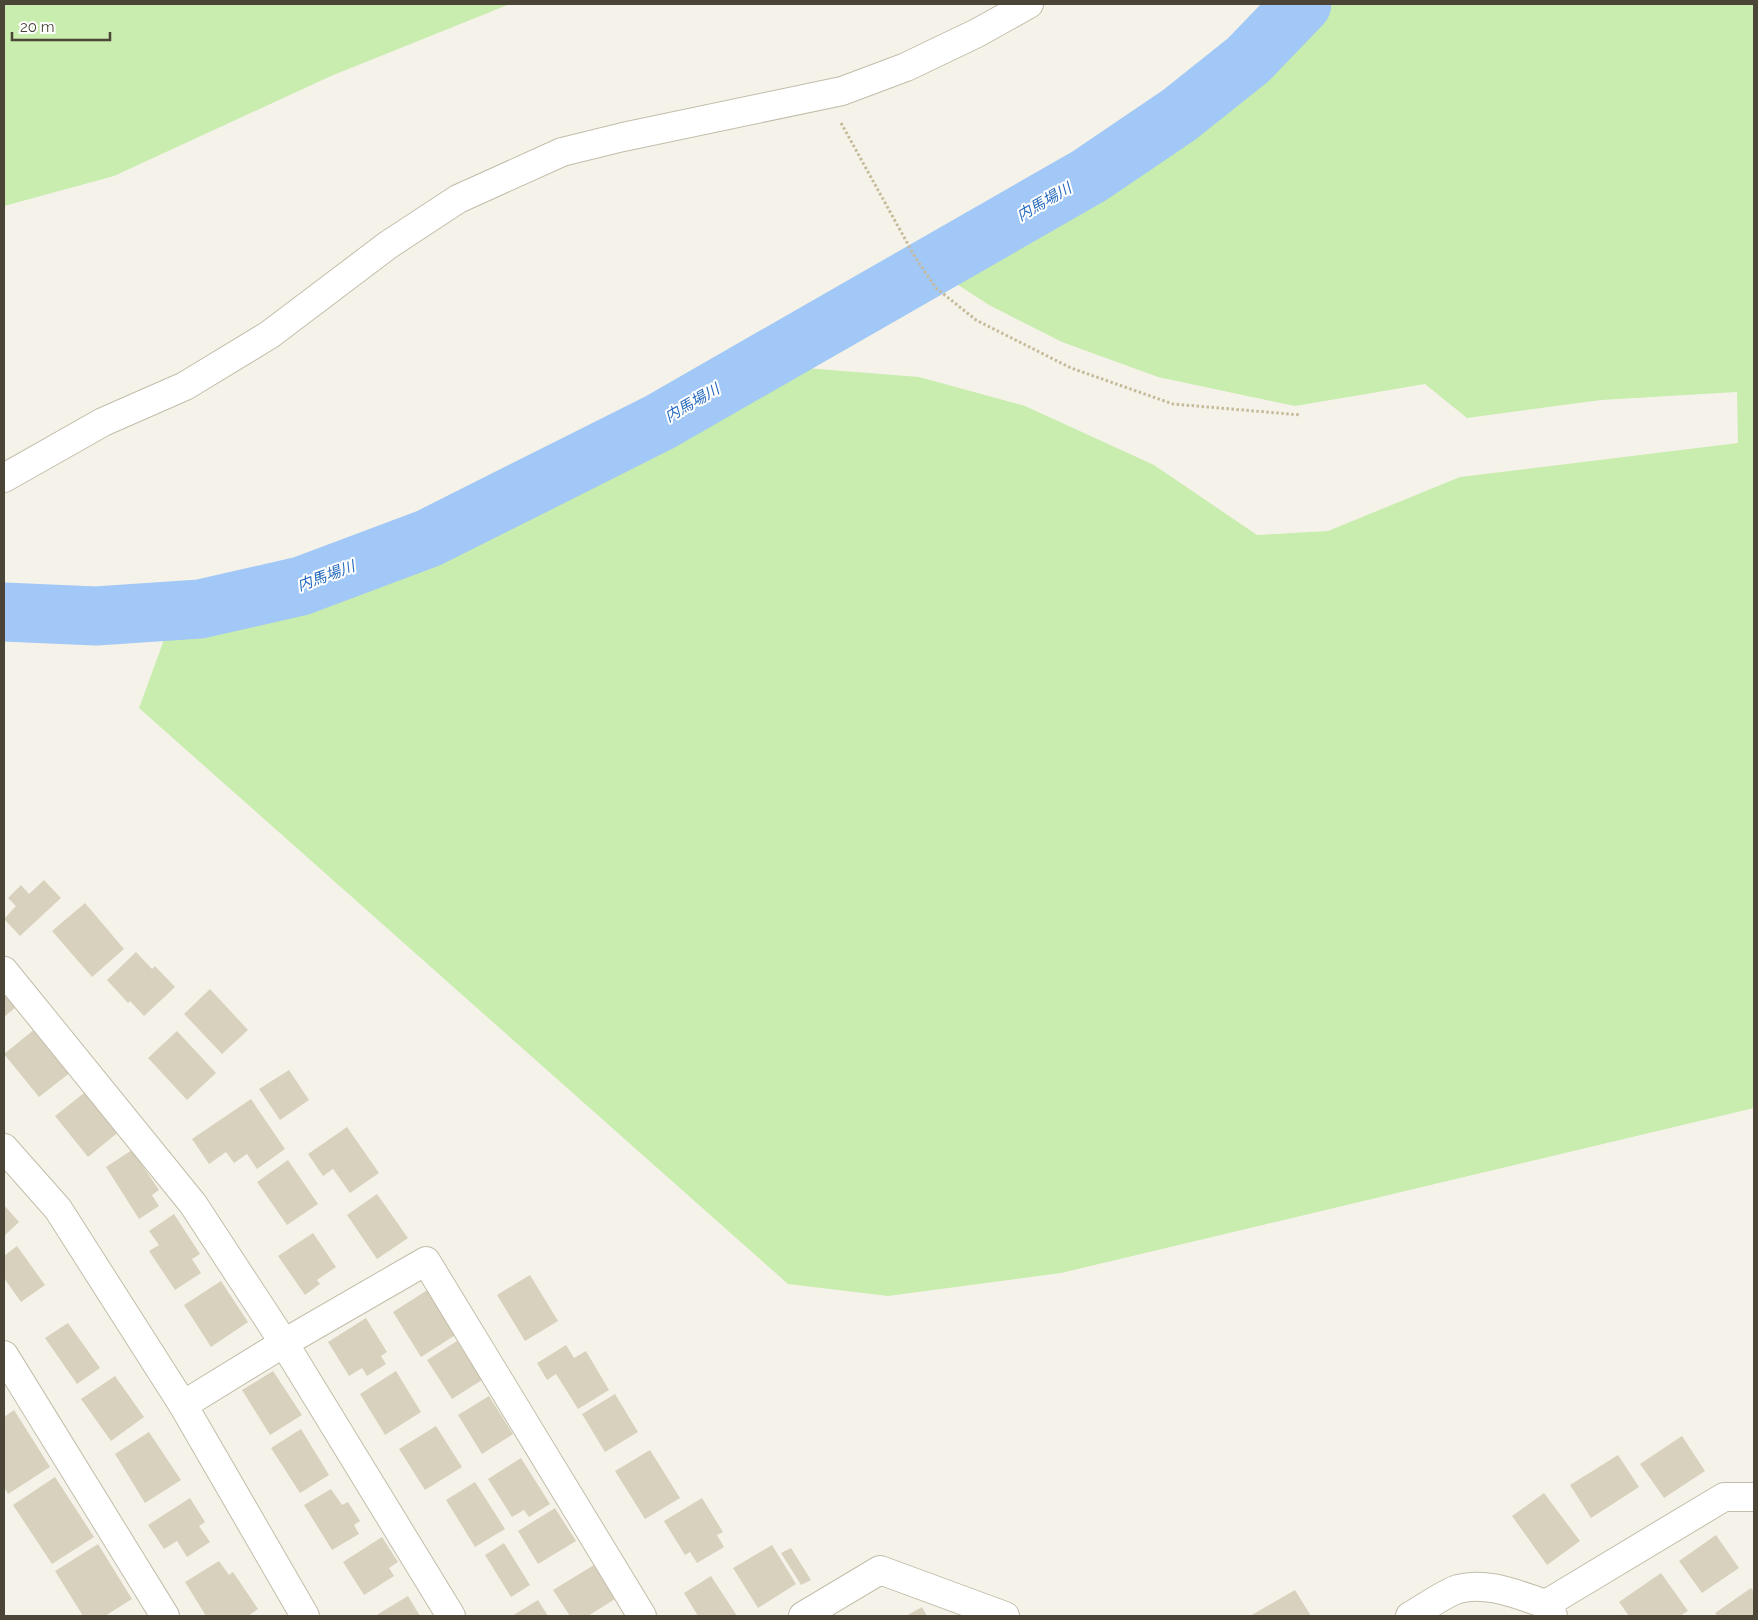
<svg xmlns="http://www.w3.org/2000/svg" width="1758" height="1620" font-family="Raleway,'Noto Sans JP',sans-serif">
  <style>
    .green { fill: #c9ecaf }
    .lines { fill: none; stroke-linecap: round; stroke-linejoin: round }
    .river { stroke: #a1c8f6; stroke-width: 59 }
    .building { fill: #d8d1bd }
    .minor-casing { stroke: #c2bdaa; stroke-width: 30 }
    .tertiary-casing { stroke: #c2bdaa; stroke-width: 30 }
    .path { stroke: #c5bb9a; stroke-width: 3; stroke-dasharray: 2.5 2.5; stroke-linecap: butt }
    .minor { stroke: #fff; stroke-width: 28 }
    .tertiary { stroke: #fff; stroke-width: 28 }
    .labels { text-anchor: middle; stroke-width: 4; stroke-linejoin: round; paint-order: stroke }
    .water-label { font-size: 15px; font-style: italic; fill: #266bbf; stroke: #fff }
  </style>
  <rect width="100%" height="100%" fill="#f5f3e9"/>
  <!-- green -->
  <path class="green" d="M4 4H510L331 76 114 176 4 206Z
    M1333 4H1754V1108L1061 1273 888 1296 788 1284 139 708 169 626 334 590 438 552 543 502 619 462 669 431 749 394 793 367 919 377 1025 406 1154 465 1257 535 1328 531 1460 477 1738 443 1737 392 1601 400 1467 418 1425 384 1295 406 1158 377 1062 342 989 305 949 279 1221 102Z"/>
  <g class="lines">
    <!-- river -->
    <path class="river" d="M4 612 96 616 200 609 301 586 429 538 660 422 1089 176 1179 115 1248 60 1302 4"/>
  </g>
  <!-- building -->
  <path class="building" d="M44 880 61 898 20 936 4 919 16 906 8 898 21 885 29 894Z
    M85 903 124 949 92 977 52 931Z
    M136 952 152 969 155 966 175 987 144 1016 130 1001 128 1003 107 980Z
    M210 989 248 1030 222 1054 184 1014Z
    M4 993 16 1007 4 1017Z
    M36 1028 71 1072 39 1097 4 1054Z
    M177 1031 216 1073 187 1100 148 1058Z
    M289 1070 309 1100 280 1120 259 1089Z
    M89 1089 121 1130 88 1157 55 1116Z
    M251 1099 285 1149 257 1169 247 1154 234 1163 226 1152 209 1164 192 1139Z
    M347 1127 379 1173 350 1193 333 1169 323 1176 308 1154Z
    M132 1150 159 1190 152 1195 159 1206 139 1219 106 1167Z
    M288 1160 318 1204 287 1225 257 1182Z
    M377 1194 408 1238 377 1259 347 1215Z
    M4 1205 19 1222 4 1236Z
    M174 1214 200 1254 192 1259 201 1273 175 1290 149 1251 159 1245 149 1231Z
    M313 1233 336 1267 317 1280 320 1284 305 1295 278 1256Z
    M17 1246 45 1285 21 1302 4 1278V1256Z
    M530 1275 558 1321 525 1341 497 1295Z
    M221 1281 248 1322 211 1347 184 1305Z
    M429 1289 457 1334 421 1357 393 1312Z
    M366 1318 387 1352 381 1356 386 1364 367 1376 362 1368 349 1376 328 1342Z
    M68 1323 100 1368 77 1384 45 1338Z
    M457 1341 482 1380 452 1399 427 1360Z
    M566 1345 574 1358 586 1351 609 1390 578 1409 556 1374 547 1380 537 1363Z
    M273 1371 302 1415 270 1435 242 1390Z
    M396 1371 421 1412 385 1435 360 1394Z
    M115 1376 144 1417 111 1441 81 1399Z
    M615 1394 638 1432 605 1452 582 1414Z
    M489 1396 513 1434 482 1454 458 1415Z
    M14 1410 50 1467 8 1494 4 1487V1417Z
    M436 1426 462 1467 425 1490 399 1449Z
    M301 1429 329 1475 300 1493 271 1448Z
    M149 1432 181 1480 145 1503 115 1454Z
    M1682 1436 1705 1471 1664 1498 1640 1464Z
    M650 1450 680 1498 645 1519 615 1471Z
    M1618 1455 1639 1487 1591 1518 1570 1485Z
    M521 1458 550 1504 529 1517 524 1510 512 1517 488 1479Z
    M55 1477 94 1537 52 1564 13 1505Z
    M475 1482 505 1529 475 1547 446 1500Z
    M331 1489 342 1505 348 1502 360 1521 354 1525 359 1534 332 1550 304 1505Z
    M1544 1493 1580 1541 1547 1565 1512 1516Z
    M190 1498 205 1522 199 1526 210 1542 187 1557 177 1541 164 1549 148 1525Z
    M702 1498 723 1532 717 1535 724 1547 697 1563 690 1552 685 1555 664 1521Z
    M555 1508 576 1541 538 1564 518 1531Z
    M1716 1535 1739 1568 1702 1593 1679 1561Z
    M382 1537 398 1562 389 1568 394 1576 364 1595 343 1562Z
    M504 1543 530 1585 511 1597 485 1555Z
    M98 1544 132 1599 105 1616H83L55 1571Z
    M772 1545 796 1584 758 1608 733 1568Z
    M791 1548 811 1580 801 1585 781 1553Z
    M219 1561 229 1575 233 1572 258 1609 248 1616H206L185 1582Z
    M594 1565 615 1599 588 1616H570L553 1590Z
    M1661 1573 1688 1611 1680 1616H1629L1619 1602Z
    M711 1576 728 1602 737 1616H698L684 1593Z
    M1751 1588 1754 1592V1616H1717L1715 1613Z
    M1295 1590 1311 1616H1250Z
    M408 1596 420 1616H375Z
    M538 1600 548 1616H512Z
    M922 1607 927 1616H906Z"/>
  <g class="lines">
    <defs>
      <path id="minor" d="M4 478 103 422 185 386 269 335 388 245 458 199 562 152 623 137 842 91 906 67 977 33 1029 4
        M4 971 193 1204 284 1343 451 1616
        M4 1355 165 1616
        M183 1405 284 1343 426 1261 642 1616
        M1546 1604 1724 1497H1754
        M803 1616 880 1570 1005 1616
        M1410 1616C1423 1609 1445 1593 1458 1589 1487 1581 1518 1595 1546 1604L1553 1616"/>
      <path id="tertiary" d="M4 1148 58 1209 183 1405 305 1616"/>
    </defs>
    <!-- minor casing -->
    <use href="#minor" class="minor-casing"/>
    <!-- tertiary casing -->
    <use href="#tertiary" class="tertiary-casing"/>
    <!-- path -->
    <path class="path" d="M841 123 915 257 936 288 976 320 1071 368 1173 404 1301 415"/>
    <!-- minor -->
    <use href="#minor" class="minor"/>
    <!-- tertiary -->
    <use href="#tertiary" class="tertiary"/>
  </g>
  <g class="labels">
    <!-- water labels -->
    <g class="water-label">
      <text transform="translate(1044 202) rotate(-30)" y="5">内馬場川</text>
      <text transform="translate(692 403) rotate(-30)" y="5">内馬場川</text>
      <text transform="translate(326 576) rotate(-20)" y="5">内馬場川</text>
    </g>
  </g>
  <!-- border -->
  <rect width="1758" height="1620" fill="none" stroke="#4a4536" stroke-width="10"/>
  <!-- scale -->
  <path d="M12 32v8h98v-8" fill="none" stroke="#4a4536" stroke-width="2.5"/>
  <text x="20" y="32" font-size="15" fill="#4a4536" stroke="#ffffff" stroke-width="4" paint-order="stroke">20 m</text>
</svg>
